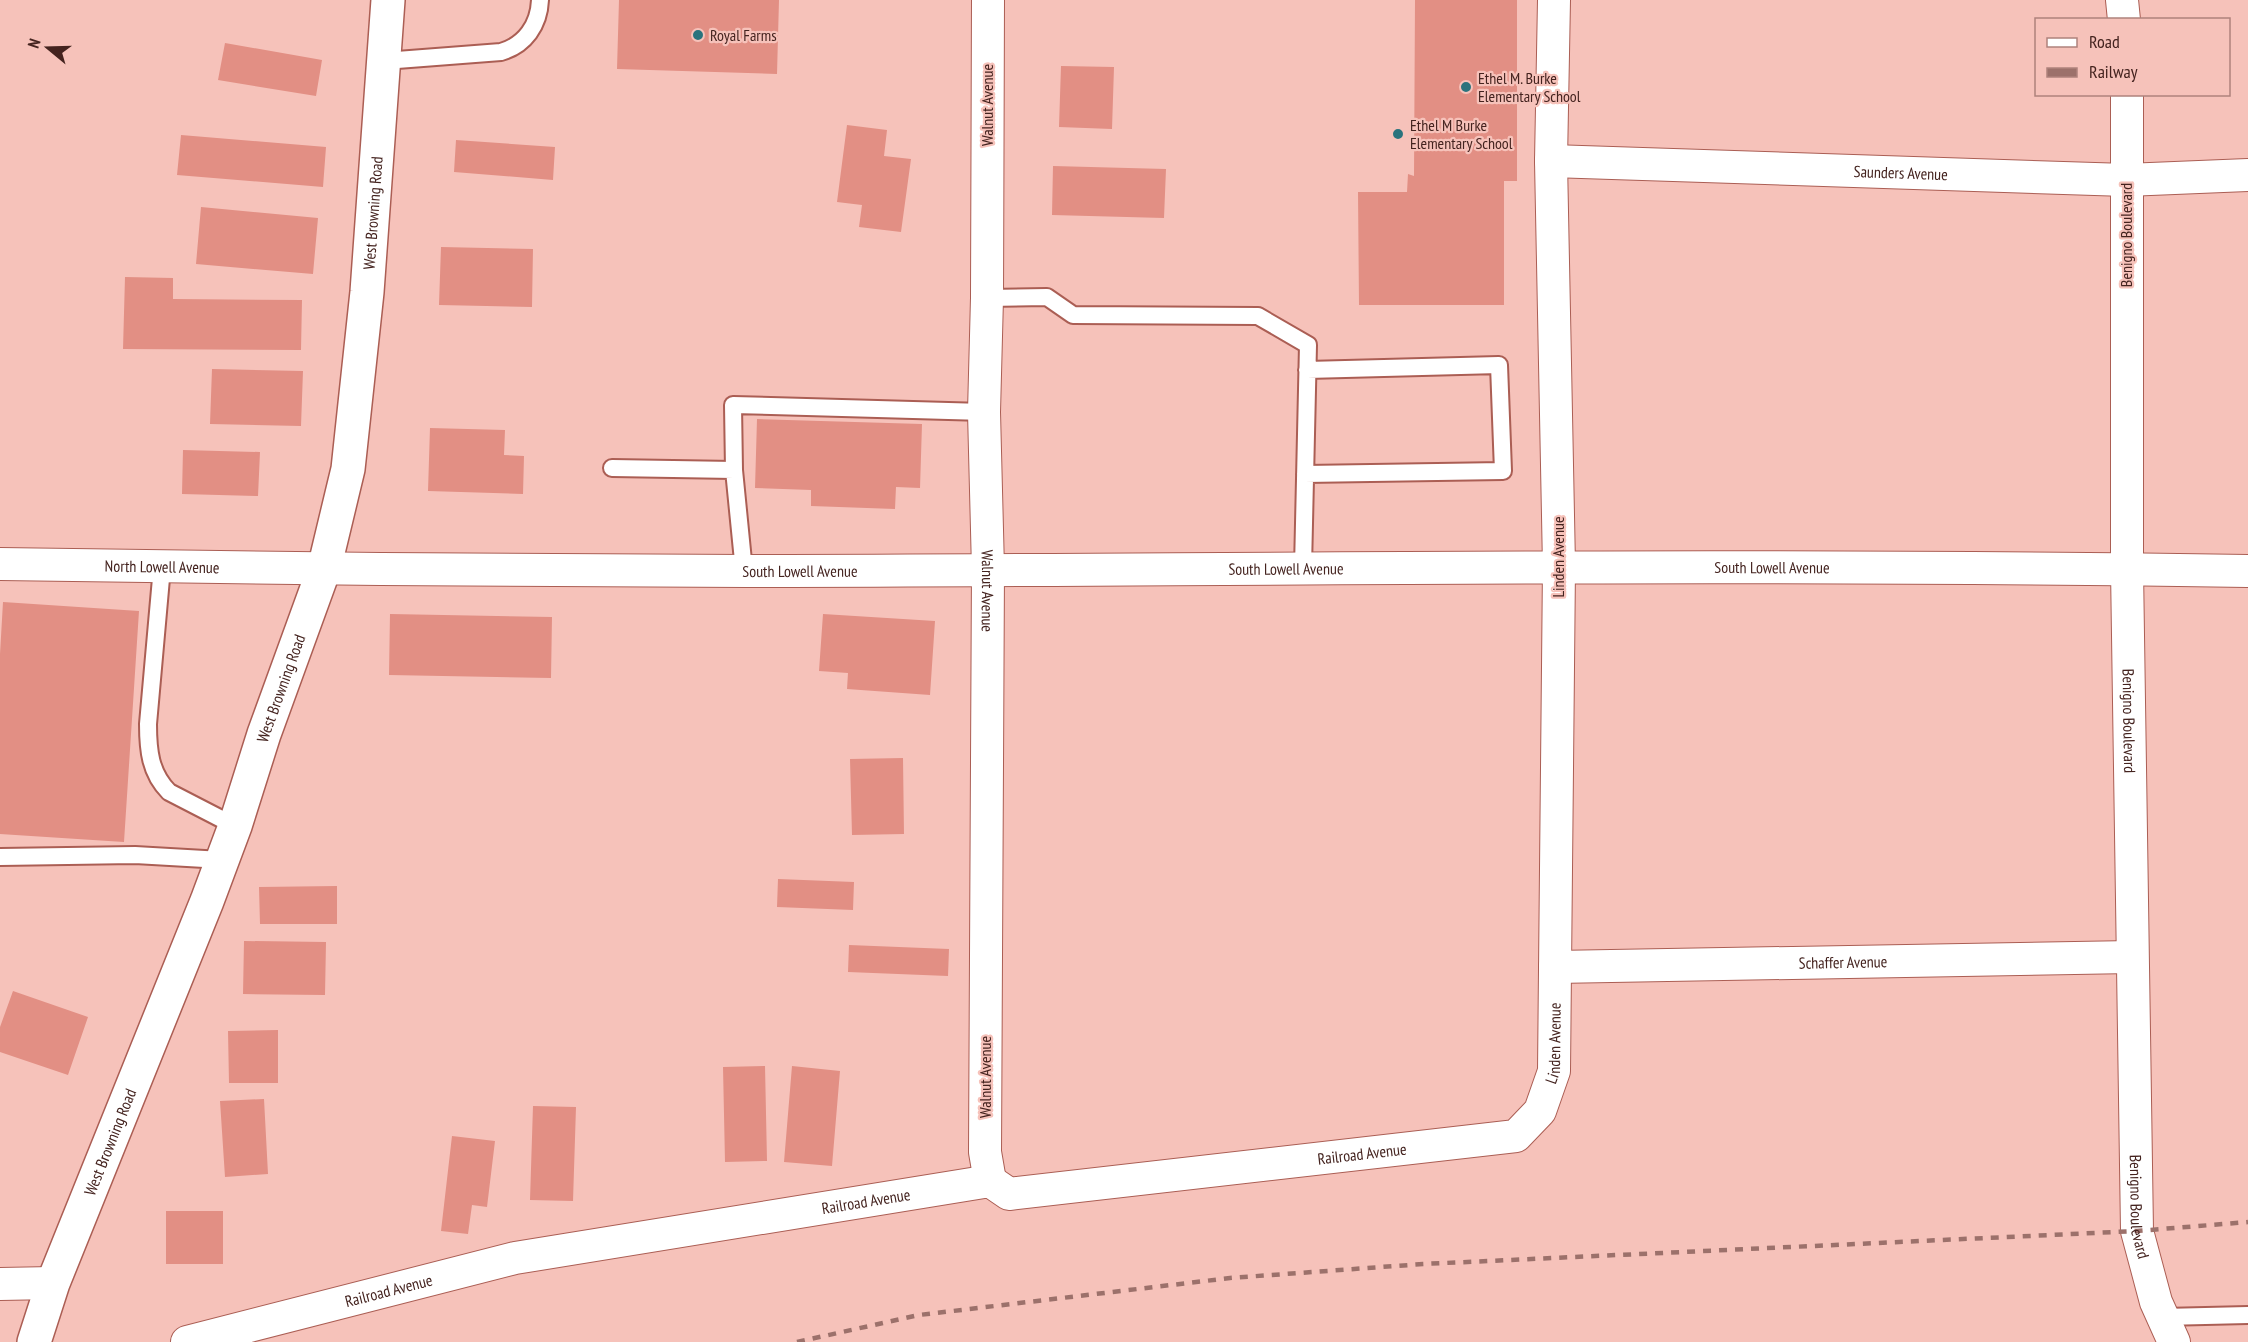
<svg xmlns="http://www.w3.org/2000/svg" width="2248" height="1342" font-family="'PT Sans Narrow',sans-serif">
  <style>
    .building { fill: #e28f84 }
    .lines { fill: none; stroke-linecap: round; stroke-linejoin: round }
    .service-casing { stroke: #ab5e54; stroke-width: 20 }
    .minor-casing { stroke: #ab5e54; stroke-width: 34 }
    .secondary-casing { stroke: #ab5e54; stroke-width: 36 }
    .service { stroke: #fff; stroke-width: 16 }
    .minor { stroke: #fff; stroke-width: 32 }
    .secondary { stroke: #fff; stroke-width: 33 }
    .rail { stroke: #9c716b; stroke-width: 4.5; stroke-dasharray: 8 8; stroke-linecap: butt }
    .poi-dot { fill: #2a737d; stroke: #f6c2ba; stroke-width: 2 }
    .labels { text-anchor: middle; stroke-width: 4.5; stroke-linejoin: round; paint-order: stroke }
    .poi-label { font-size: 16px; fill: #44231f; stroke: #f6c2ba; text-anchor: start }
    .street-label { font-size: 16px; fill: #44231f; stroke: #f6c2ba }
  </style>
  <rect width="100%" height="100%" fill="#f6c2ba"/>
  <!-- building -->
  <path class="building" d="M619 0H779L777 74 617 69Z
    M1415 0H1517V181H1504V305H1359L1358 192H1407L1408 174 1414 176Z
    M225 43 322 60 316 96 218 80Z
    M1061 66 1114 67 1112 129 1059 127Z
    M847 125 887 130 884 156 911 159 901 232 859 227 862 205 837 202Z
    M181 135 326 147 323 187 177 175Z
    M456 140 555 147 553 180 454 172Z
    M1053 166 1166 169 1164 218 1052 215Z
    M201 207 318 218 313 274 196 264Z
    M441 247 533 249 532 307 439 305Z
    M125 277 173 278V299L302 300 301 350 123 349Z
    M212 369 303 371 301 426 210 424Z
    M757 419 922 424 920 488 896 487 895 509 811 506V490L755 488Z
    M430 428 505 430 504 455 524 456 523 494 428 491Z
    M183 450 260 452 258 496 182 494Z
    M3 602 139 611 124 842 0 834V654Z
    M390 614 552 617 551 678 389 675Z
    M823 614 935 621 930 695 847 689 848 673 819 671Z
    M903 758 904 834 852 835 850 759Z
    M778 879 854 882 853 910 777 907Z
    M337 886V924H260L259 887Z
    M244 941 326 942 325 995 243 994Z
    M849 945 949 949 948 976 848 972Z
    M13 991 88 1017 68 1075 0 1052V1027Z
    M278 1030V1083H229L228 1031Z
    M765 1066 767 1161 725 1162 723 1067Z
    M792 1066 840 1071 832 1166 784 1162Z
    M264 1099 268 1174 225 1177 220 1101Z
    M533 1106 576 1107 573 1201 530 1200Z
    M452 1136 495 1141 487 1207 472 1205 468 1234 441 1231Z
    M166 1211H223V1264H166Z"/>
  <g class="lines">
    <defs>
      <path id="service" d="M384 61 501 52C525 45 539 25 540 0
        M987 298 1047 297 1073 315 1258 316 1308 345 1303 568
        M612 468 734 470 744 571
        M734 470 733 405 984 412
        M1305 474 1503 471 1499 365 1307 370
        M162 567 148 724C148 750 150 773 169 792L235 826
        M0 857 135 855 222 860
        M2163 1317 2248 1315"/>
      <g id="minor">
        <path id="s1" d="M988 0 987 298 984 412 988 569 985 1152 990 1181"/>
        <path d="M2122 0 2124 20"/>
        <path id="s2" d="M2127 94V569L2137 1231 2156 1302 2174 1342"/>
        <path id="s3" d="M1551 161 2126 180 2248 175"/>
        <path id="s4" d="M0 564C249 568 497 571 746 571 1246 570 1747 563 2248 571"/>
        <path id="s5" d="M1555 967 2132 957"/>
        <path d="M0 1284 53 1283"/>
        <path id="s6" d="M187 1342 515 1258 990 1181 1009 1194 1516 1136 1540 1111 1554 1071 1559 566 1551 161 1554 0"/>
      </g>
      <g id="secondary">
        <path id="s7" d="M34 1342 53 1283 207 901 235 826 264 734 324 569 348 469 367 292 388 0"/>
      </g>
    </defs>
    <!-- service casing -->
    <use href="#service" class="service-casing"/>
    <!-- minor casing -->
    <use href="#minor" class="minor-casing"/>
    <!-- secondary casing -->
    <use href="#secondary" class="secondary-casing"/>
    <!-- service -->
    <use href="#service" class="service"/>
    <!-- minor -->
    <use href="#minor" class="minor"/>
    <!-- secondary -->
    <use href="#secondary" class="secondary"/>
    <!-- rail -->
    <path class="rail" d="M797 1342 919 1315 1230 1278 1423 1264 2137 1231 2248 1222"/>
  </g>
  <!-- markers -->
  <g class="poi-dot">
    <circle cx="698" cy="35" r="6"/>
    <circle cx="1466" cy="87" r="6"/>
    <circle cx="1398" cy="134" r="6"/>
  </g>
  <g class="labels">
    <!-- poi labels -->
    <g class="poi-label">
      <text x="710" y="41">Royal Farms</text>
      <text x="1478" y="84">Ethel M. Burke<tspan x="1478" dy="18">Elementary School</tspan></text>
      <text x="1410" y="131">Ethel M Burke<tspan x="1410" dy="18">Elementary School</tspan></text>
    </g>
    <!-- street labels -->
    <g class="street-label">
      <text transform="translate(987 105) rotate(-90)" y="6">Walnut Avenue</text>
      <text dy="6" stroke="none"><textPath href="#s3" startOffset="350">Saunders Avenue</textPath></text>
      <text dy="6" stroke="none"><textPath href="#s7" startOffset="1186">West Browning Road</textPath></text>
      <text transform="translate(2126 235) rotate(-90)" y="6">Benigno Boulevard</text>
      <text transform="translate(1558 557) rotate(-90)" y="6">Linden Avenue</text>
      <text dy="6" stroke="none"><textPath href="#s4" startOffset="162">North Lowell Avenue</textPath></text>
      <text dy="6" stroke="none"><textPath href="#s4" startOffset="1772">South Lowell Avenue</textPath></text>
      <text dy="6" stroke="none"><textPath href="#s4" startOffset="1286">South Lowell Avenue</textPath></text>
      <text dy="6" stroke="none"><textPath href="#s4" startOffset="800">South Lowell Avenue</textPath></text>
      <text dy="6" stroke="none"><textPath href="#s1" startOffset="591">Walnut Avenue</textPath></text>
      <text dy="6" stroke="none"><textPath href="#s7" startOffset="699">West Browning Road</textPath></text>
      <text dy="6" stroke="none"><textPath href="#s2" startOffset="627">Benigno Boulevard</textPath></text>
      <text dy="6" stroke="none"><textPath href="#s5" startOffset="288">Schaffer Avenue</textPath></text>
      <text dy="6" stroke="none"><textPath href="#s6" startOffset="1458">Linden Avenue</textPath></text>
      <text transform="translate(985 1077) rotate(-90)" y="6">Walnut Avenue</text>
      <text dy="6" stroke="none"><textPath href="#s7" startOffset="214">West Browning Road</textPath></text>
      <text dy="6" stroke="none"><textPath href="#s6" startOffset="1198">Railroad Avenue</textPath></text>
      <text dy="6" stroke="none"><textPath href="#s6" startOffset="694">Railroad Avenue</textPath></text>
      <text dy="6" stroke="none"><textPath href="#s2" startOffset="1113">Benigno Boulevard</textPath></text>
      <text dy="6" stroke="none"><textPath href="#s6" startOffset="208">Railroad Avenue</textPath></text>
    </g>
  </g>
  <!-- legend -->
  <rect x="2035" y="18" width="195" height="78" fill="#f6c2ba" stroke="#af827c" stroke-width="1.5"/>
  <rect x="2047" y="38" width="30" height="9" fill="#ffffff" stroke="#af827c" stroke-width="1.5"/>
  <text x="2089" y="48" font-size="18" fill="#44231f">Road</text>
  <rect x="2047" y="68" width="30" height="9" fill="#9c716b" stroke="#af827c" stroke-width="1.5"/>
  <text x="2089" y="78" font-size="18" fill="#44231f">Railway</text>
  <!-- north arrow -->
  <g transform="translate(48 48) rotate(289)" stroke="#f6c2ba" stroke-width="4.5" paint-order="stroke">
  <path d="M0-4.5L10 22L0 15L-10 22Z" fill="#44231f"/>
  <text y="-9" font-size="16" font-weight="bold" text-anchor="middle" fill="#44231f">N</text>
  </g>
</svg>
